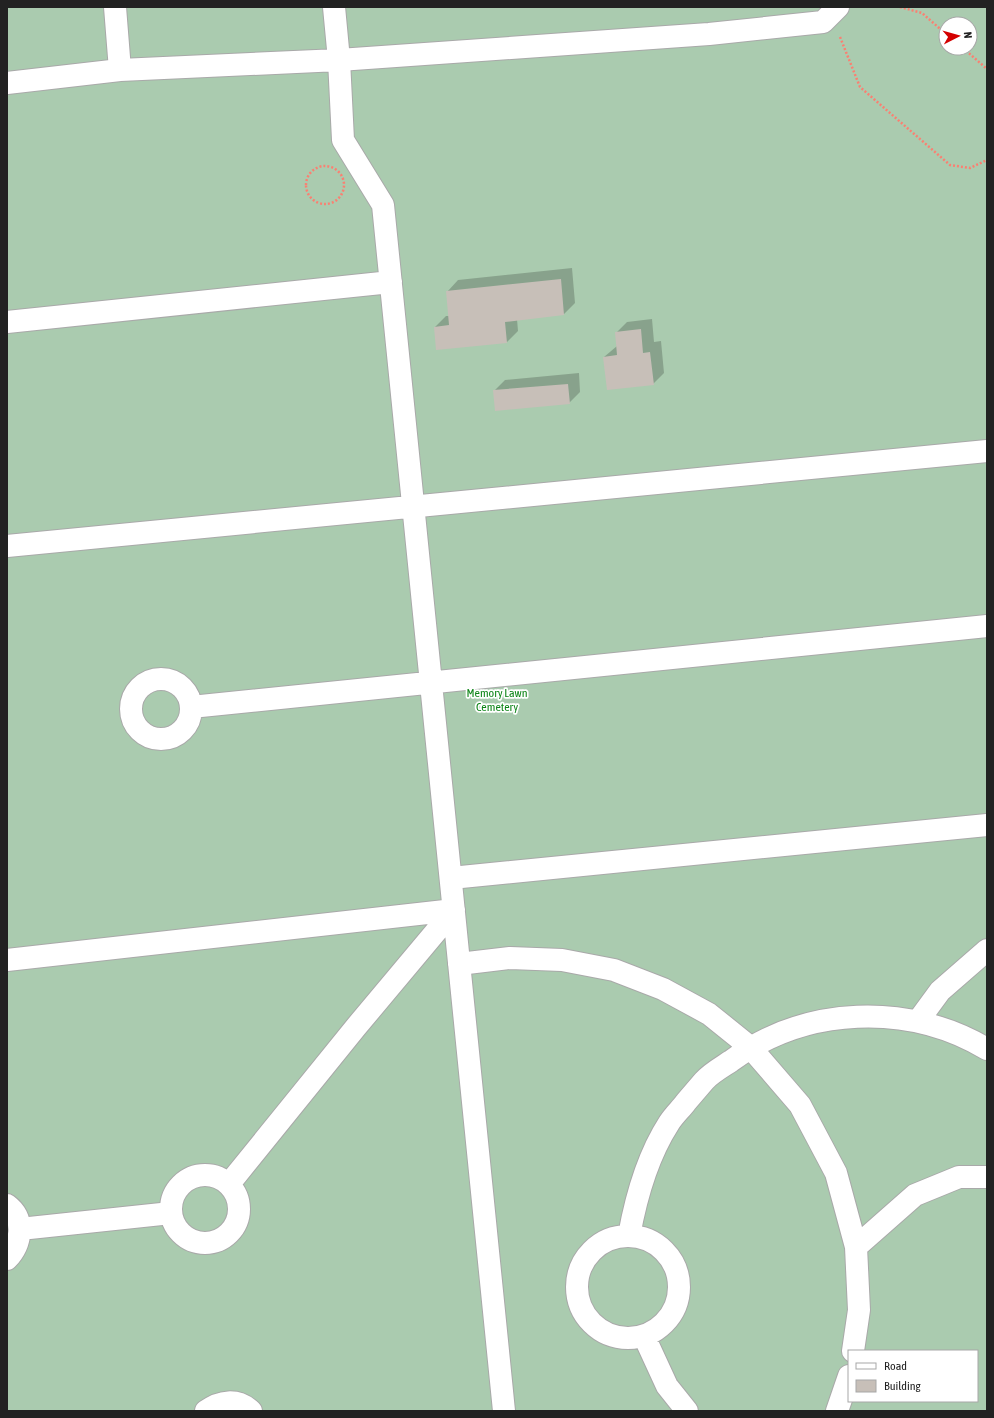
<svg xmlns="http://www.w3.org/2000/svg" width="994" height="1418" font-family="'Asap Condensed',sans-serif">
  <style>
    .cemetery { fill: #aacbaf; fill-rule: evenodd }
    .shadow { fill: #0003 }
    .building { fill: #c7bfb8 }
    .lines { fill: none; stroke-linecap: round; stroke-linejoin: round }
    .minor-casing { stroke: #a9a9a9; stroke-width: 24 }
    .path { stroke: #fa8072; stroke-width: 2.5; stroke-dasharray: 2 2; stroke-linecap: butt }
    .minor { stroke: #fff; stroke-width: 22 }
    .labels { text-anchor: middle; stroke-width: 3.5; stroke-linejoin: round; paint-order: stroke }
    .park-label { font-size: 12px; fill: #0c8416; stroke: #fff }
  </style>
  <rect width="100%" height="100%" fill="#f2efe9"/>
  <!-- cemetery -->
  <path class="cemetery" d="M7 7H987V1411H7ZM946 24H970V48H946ZM849 1351H977V1401H849Z"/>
  <!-- shadow -->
  <path class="shadow" d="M572 268 575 303 564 314 517 319 518 331 507 342 435 327 446 316H449L447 292 458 280Z
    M652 319 654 342 661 341 664 373 653 384 604 357 617 346 616 333 627 322Z
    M579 373 580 392 569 403 494 391 505 380Z"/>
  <!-- building -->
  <path class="building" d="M561 279 564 315 505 322 507 343 436 350 434 327 449 325 446 291Z
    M641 329 643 353 650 352 654 385 607 390 603 357 617 355 615 332Z
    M568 384 570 404 495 411 493 390Z"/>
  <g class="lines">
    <defs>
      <path id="minor" d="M115 7 120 70
        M334 7 339 60 343 140 383 205 504 1411
        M7 83 120 70 339 60 709 34 823 22 838 7
        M7 322 391 282
        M7 546 987 451
        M131 709a30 30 0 1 1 60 0a30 30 0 1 1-60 0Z
        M191 707 987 626
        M451 878 987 825
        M7 960 454 910 356 1027 229 1184
        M459 964 510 958 562 960 614 970 663 989 709 1014 750 1047 800 1105 836 1173 856 1247 859 1310 853 1351
        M918 1021 940 991 987 950
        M171 1209a34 34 0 1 1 68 0a34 34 0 1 1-68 0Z
        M7 1205C26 1219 21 1245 7 1259
        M20 1229 171 1213
        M629 1236C636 1197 647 1157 669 1123 674 1115 681 1109 686 1102 692 1095 698 1088 704 1081 711 1073 722 1067 731 1061 805 1006 908 1002 987 1049
        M577 1287a51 51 0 1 1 102 0a51 51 0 1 1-102 0Z
        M856 1247 915 1195 959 1177H987
        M644 1336 667 1386 687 1411
        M206 1411C220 1401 237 1398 251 1411
        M837 1411 849 1376"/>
    </defs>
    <!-- minor casing -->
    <use href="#minor" class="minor-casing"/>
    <!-- path -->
    <path class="path" d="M900 7 922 13 946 34
      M840 37 860 87 950 165 970 168 987 160
      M963 48 987 69
      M306 185a19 19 0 1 1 38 0a19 19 0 1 1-38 0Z"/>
    <!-- minor -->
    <use href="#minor" class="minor"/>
  </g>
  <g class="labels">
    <!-- park labels -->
    <g class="park-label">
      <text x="497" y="697">Memory Lawn<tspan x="497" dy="14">Cemetery</tspan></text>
    </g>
  </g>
  <!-- border -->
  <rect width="994" height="1418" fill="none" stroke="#222222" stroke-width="16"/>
  <!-- legend -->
  <rect x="848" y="1350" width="130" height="52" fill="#ffffff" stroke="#a7a7a7"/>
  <rect x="856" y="1363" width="20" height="6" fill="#ffffff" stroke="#a7a7a7"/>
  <text x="884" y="1370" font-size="12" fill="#222222">Road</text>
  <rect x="856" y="1380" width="20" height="12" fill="#c7bfb8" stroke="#a7a7a7"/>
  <text x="884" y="1390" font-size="12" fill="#222222">Building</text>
  <!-- north arrow -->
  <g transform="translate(958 36) rotate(84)"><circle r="19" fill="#ffffff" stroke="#a7a7a7"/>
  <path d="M0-3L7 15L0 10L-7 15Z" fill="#d40000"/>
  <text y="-6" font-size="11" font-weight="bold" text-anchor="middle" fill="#222222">N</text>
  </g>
</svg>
